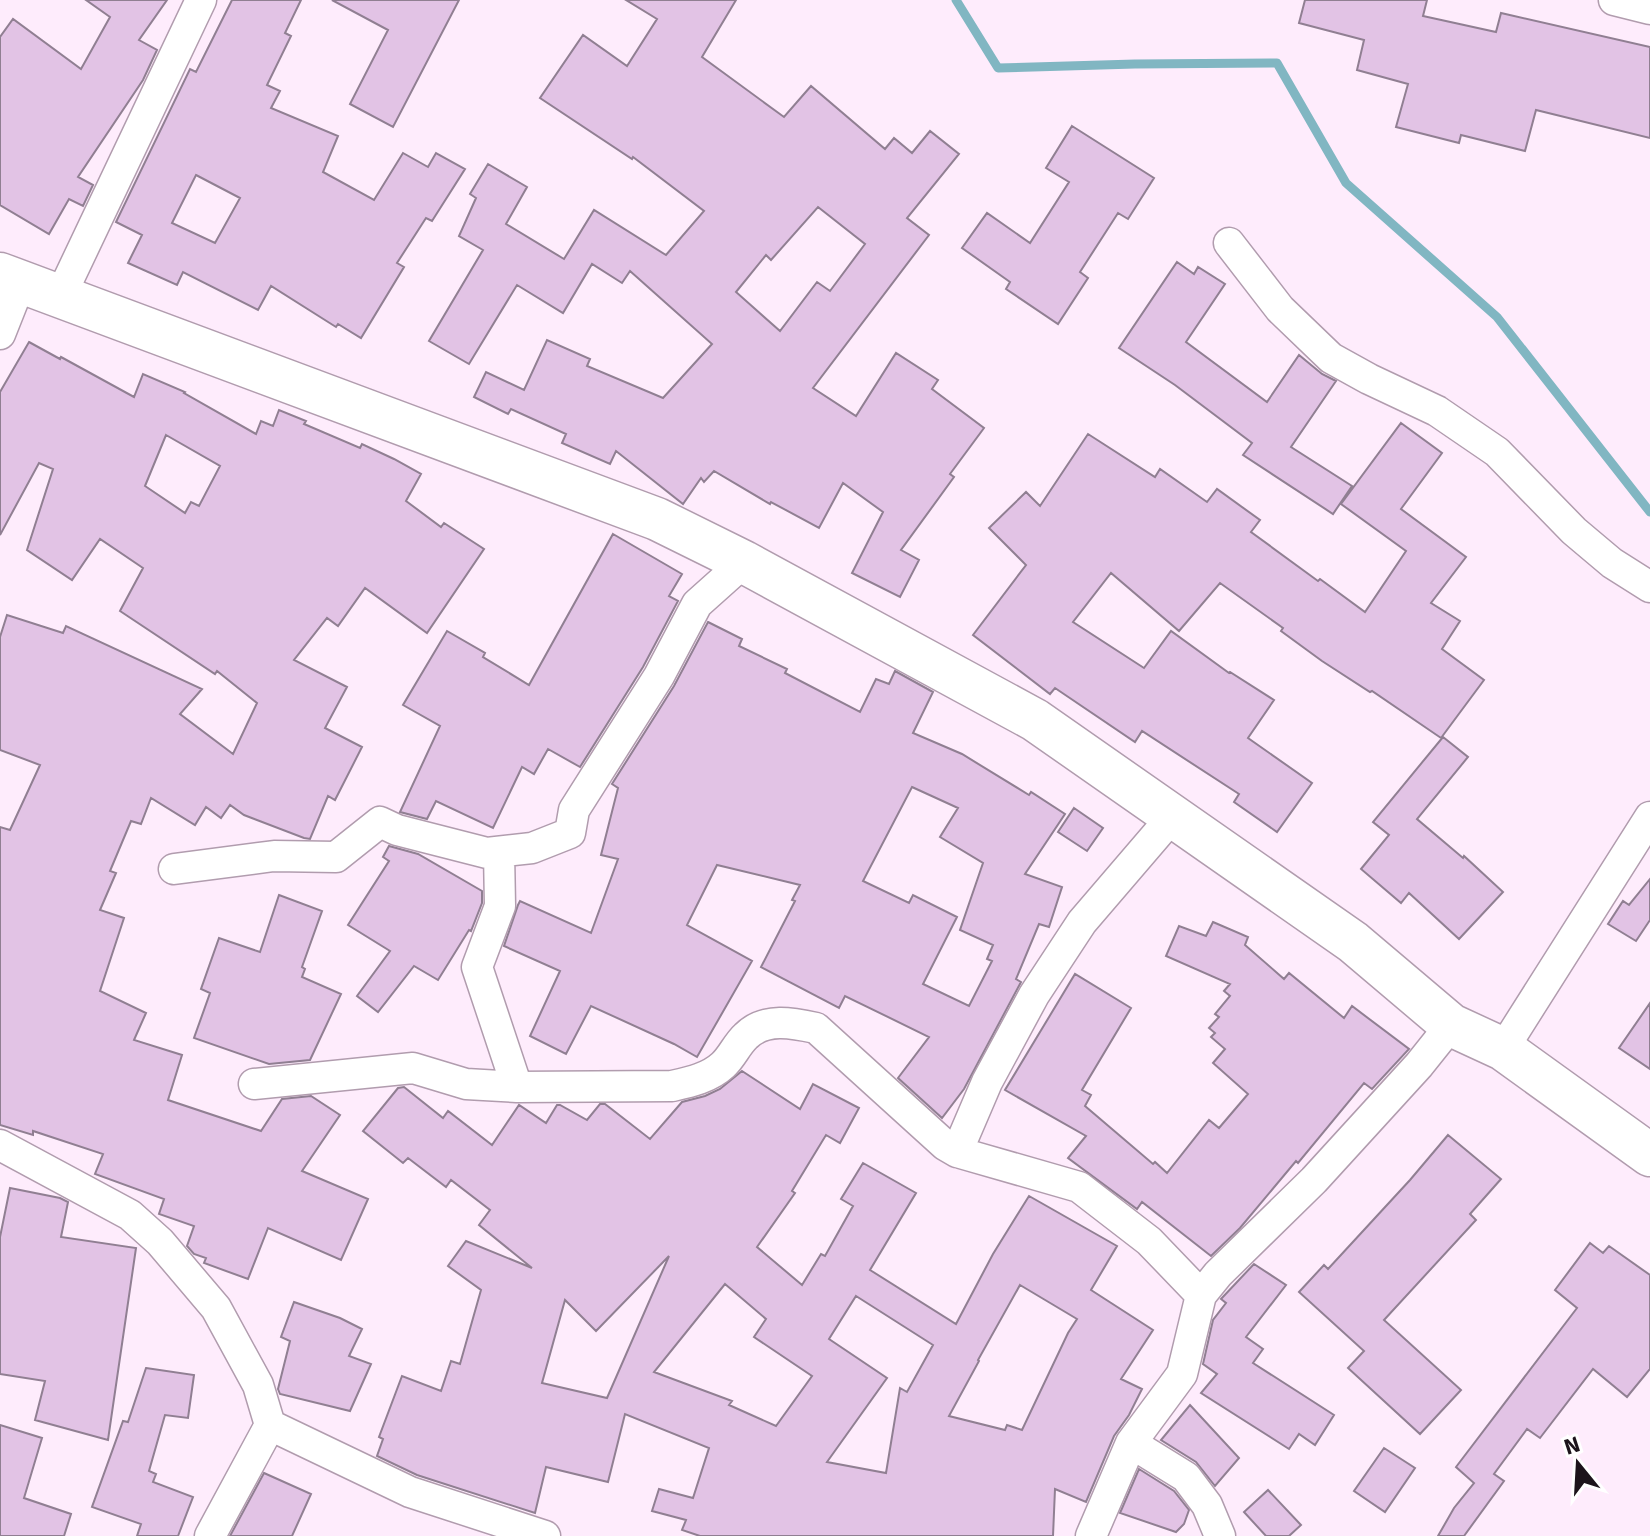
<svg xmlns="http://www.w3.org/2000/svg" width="1650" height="1536" font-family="Signika,sans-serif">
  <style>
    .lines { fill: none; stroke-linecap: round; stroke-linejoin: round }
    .stream { stroke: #81b6c2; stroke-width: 9 }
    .building { fill: #e2c3e5; stroke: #907f92; stroke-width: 2; fill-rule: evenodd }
    .street-casing { stroke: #b19cae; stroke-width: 33 }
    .secondary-casing { stroke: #b19cae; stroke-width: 45 }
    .street { stroke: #fff; stroke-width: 30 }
    .secondary { stroke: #fff; stroke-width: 42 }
  </style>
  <rect width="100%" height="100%" fill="#feecfc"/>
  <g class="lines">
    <!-- stream -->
    <path class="stream" d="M956 0 998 68 1135 64 1277 63 1346 183 1497 317 1650 512"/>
  </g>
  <!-- building -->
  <path class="building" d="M86 0H167L139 40 157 50 143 80 78 177 93 185 83 206 69 199 49 234 0 205V37L13 19 81 69 110 17Z
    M232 0H301L285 33 291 36 267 85 280 91 271 108 338 136 323 172 374 200 403 153 428 167 436 153 465 169 432 221 426 218 397 263 404 267 361 338 338 324 336 327 271 286 258 310 183 272 177 285 128 263 142 235 116 222 190 69 196 72ZM196 175 240 198 215 243 172 223Z
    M332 0H459L393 127 350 104 388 30Z
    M626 0H736L702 57 784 117 811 86 885 149 894 138 912 153 930 131 959 154 907 218 929 235 813 388 856 416 896 353 938 380 932 389 984 428 950 474 954 477 901 550 919 560 900 597 852 573 883 512 843 483 819 528 771 502 770 504 714 471 704 482 701 478 683 504 616 451 610 464 562 443 566 434 511 409 508 414 474 397 486 372 524 390 547 340 590 359 587 366 663 398 712 344 630 271 622 283 592 264 563 313 517 285 469 364 429 341 483 250 459 236 476 198 470 194 488 164 527 187 506 224 564 259 594 210 666 255 704 211 633 157 632 159 540 98 583 35 627 66 657 19ZM818 207 865 244 830 291 817 282 780 331 736 292 766 255 771 260Z
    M1305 0H1427L1423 16 1496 32 1501 13 1650 47V138L1536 110 1525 151 1461 135 1459 143 1396 127 1408 84 1357 70 1364 40 1299 23Z
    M1072 126 1154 178 1128 219 1118 213 1080 272 1088 278 1058 324 1006 289 1010 282 962 248 987 213 1030 243 1069 182 1046 168Z
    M1177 262 1194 274 1198 267 1225 284 1186 342 1267 402 1299 355 1322 374 1336 381 1291 447 1352 486 1333 514 1243 455 1252 443 1175 385 1119 348Z
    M29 342 60 359 61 357 134 397 143 374 185 392 184 393 256 434 261 421 273 426 279 410 306 421 304 424 360 448 362 444 394 459 421 474 406 501 441 527 444 523 484 549 427 633 365 588 338 626 327 618 294 660 347 687 325 728 362 747 335 800 328 796 310 839 304 838 244 815 230 805 221 818 206 807 195 825 151 798 141 824 131 821 110 871 116 873 100 910 124 918 100 991 146 1013 134 1040 182 1055 168 1100 261 1131 282 1099 311 1096 340 1115 302 1171 368 1199 341 1260 268 1228 248 1279 204 1263 206 1258 194 1254 187 1246 194 1226 159 1214 164 1199 95 1174 103 1154 33 1131V1135L0 1125V827L10 830 40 765 0 750V637L7 615 63 633 66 626 202 689 180 714 233 754 257 703 217 671 215 674 120 611 143 568 100 539 72 580 27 550 53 469 39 463 0 535V392ZM166 435 220 466 199 506 191 502 185 513 145 486Z
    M1401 423 1442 453 1401 509 1466 557 1431 603 1460 621 1442 649 1484 680 1441 738 1372 691 1370 692 1322 661 1281 631 1283 628 1220 583 1179 631 1111 573 1073 622 1144 668 1171 631 1229 673 1230 672 1274 700 1248 738 1312 783 1277 832 1234 802 1239 794 1142 731 1135 742 1055 688 1050 694 973 635 1026 565 989 528 1026 492 1040 506 1088 434 1155 477 1160 469 1207 502 1217 489 1260 520 1251 532 1318 581 1320 579 1365 612 1406 551 1341 504Z
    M613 534 682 574 669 596 678 601 643 667 580 767 548 749 534 774 522 767 493 828 436 801 427 819 400 812 440 726 403 705 447 631 485 653 483 657 529 685Z
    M708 622 742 639 739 646 787 669 785 673 860 712 876 679 889 684 895 671 933 692 913 733 962 754 1029 795 1031 792 1065 814 1025 874 1062 887 1049 927 1039 924 1016 979 1021 982 964 1089 942 1118 898 1078 929 1037 845 996 839 1008 761 967 795 901 792 900 800 885 717 865 687 925 752 961 697 1057 674 1044 591 1006 566 1054 530 1036 560 971 504 946 518 905 520 901 591 933 618 859 601 855 618 788 612 784 674 686ZM912 787 958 808 940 837 983 863 960 930 993 945 987 959 992 961 969 1006 923 984 957 917 913 895 909 903 863 881Z
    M1443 737 1468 757 1417 819 1463 858 1464 856 1503 892 1459 939 1409 893 1401 903 1361 869 1389 835 1373 822Z
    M1074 808 1103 828 1087 851 1058 832Z
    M389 846 418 854 482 891V903L471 931 469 930 438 980 414 966 378 1012 357 996 390 951 348 925 389 861 383 857Z
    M1650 879V920L1636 941 1608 924 1623 901 1629 905Z
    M279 895 322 911 302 967 305 969 302 977 341 994 310 1060 269 1064 194 1038 210 993 201 989 219 938 260 952Z
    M1213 922 1248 937 1245 945 1284 979 1289 973 1344 1018 1352 1006 1409 1049 1372 1089 1364 1083 1298 1163 1296 1161 1240 1228 1211 1256 1142 1202 1137 1209 1068 1158 1086 1136 1005 1090 1075 974 1131 1008 1082 1090 1091 1095 1085 1106 1153 1164 1155 1162 1167 1173 1209 1120 1219 1128 1248 1094 1213 1063 1225 1049 1211 1037 1215 1033 1209 1028 1219 1017 1215 1014 1230 996 1224 991 1230 984 1166 956 1179 926 1206 936Z
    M1650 1003V1069L1619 1048Z
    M742 1071 800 1109 813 1084 859 1108 840 1143 826 1135 792 1191 795 1193 757 1247 802 1285 821 1254 825 1256 853 1206 841 1199 863 1163 916 1193 870 1270 956 1324 993 1254 1029 1196 1117 1246 1091 1290 1153 1330 1121 1379 1142 1389 1129 1415 1114 1436 1086 1502 1055 1489 1053 1536H700L682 1530 686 1520 652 1511 659 1489 693 1498 709 1448 625 1414 608 1482 546 1467 535 1513 417 1475 377 1456 383 1439 379 1437 402 1376 441 1391 451 1361 460 1364 481 1290 448 1266 466 1241 532 1268 479 1225 490 1210 451 1180 446 1187 408 1158 403 1163 363 1131 398 1088 404 1087 443 1118 448 1111 492 1145 519 1105 546 1123 557 1105H560L587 1120 600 1104H605L650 1139 682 1102 705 1096 720 1089ZM669 1256 607 1398 542 1383 565 1300 596 1331ZM725 1284 766 1319 754 1337 812 1376 776 1426 729 1405 732 1401 654 1372ZM1020 1285 1077 1319 1068 1333 1022 1430 1007 1425 1005 1430 949 1416 979 1361 978 1360ZM856 1296 933 1345 907 1392 900 1388 886 1473 827 1462 887 1378 829 1339Z
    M1448 1135 1501 1179 1470 1214 1476 1220 1384 1320 1461 1390 1420 1434 1348 1368 1364 1351 1299 1292 1324 1265 1328 1269 1410 1180Z
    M10 1188 60 1198 68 1202 61 1237 136 1248 108 1440 35 1420 45 1381 0 1374V1237Z
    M1590 1243 1603 1253 1609 1246 1650 1275V1369L1627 1397 1593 1369 1540 1438 1527 1429 1494 1474 1504 1481 1464 1536H1438L1454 1508 1474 1483 1456 1467 1577 1308 1555 1290Z
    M1254 1264 1286 1285 1246 1337 1263 1349 1253 1363 1334 1415 1315 1445 1299 1434 1289 1449 1201 1393 1217 1374 1203 1364 1213 1320 1226 1303 1221 1299Z
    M294 1302 340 1318 362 1329 349 1356 371 1364 350 1411 280 1394 278 1389 290 1341 281 1337Z
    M146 1368 194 1375 188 1418 165 1415 149 1471 156 1474 153 1482 193 1497 178 1536H137L141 1524 92 1507 123 1421 128 1422Z
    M1190 1405 1239 1458 1215 1486 1196 1462 1161 1440Z
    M0 1425 42 1438 24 1498 71 1514 64 1536H0Z
    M1384 1448 1415 1468 1385 1512 1354 1491Z
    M1139 1469 1174 1491 1189 1510 1184 1524 1176 1532 1120 1513Z
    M264 1473 311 1494 292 1536H230Z
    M1268 1490 1301 1525 1289 1536H1266L1244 1512Z"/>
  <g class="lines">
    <defs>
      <path id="street" d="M1614 0 1650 9
        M1229 243 1280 309 1331 358 1369 379 1437 411 1497 452 1574 531 1612 563 1650 587
        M61 295 201 0
        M0 334 21 281
        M499 852 500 906 477 967 517 1087
        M174 869 274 856 336 857 380 822 397 830 487 853 532 848 570 833 574 810 659 676 697 604 744 562
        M1503 1049 1650 817
        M254 1084 413 1068 466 1084 517 1087 672 1086C690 1082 709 1078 723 1065 732 1057 737 1044 746 1036 765 1017 793 1023 816 1028L945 1145 957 1152 1079 1187 1149 1241 1201 1295
        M0 1145 130 1215 160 1242 216 1308 258 1385 270 1425 210 1536
        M957 1152 987 1082 1034 995 1082 922 1172 817
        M270 1425 410 1492 545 1536
        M1131 1443 1186 1477 1207 1505 1220 1536
        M1091 1536 1131 1443 1182 1374 1201 1295 1218 1274 1314 1180 1419 1065 1451 1025"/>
      <path id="secondary" d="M0 274 657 519 744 562 1035 720 1353 942 1451 1025 1503 1049 1650 1155"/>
    </defs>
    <!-- street casing -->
    <use href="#street" class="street-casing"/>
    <!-- secondary casing -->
    <use href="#secondary" class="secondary-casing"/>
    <!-- street -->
    <use href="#street" class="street"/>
    <!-- secondary -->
    <use href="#secondary" class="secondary"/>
  </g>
  <!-- north arrow -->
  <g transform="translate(1578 1464) rotate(342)" stroke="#ffffff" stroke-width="6" paint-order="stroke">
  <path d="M0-6L14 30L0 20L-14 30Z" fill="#1c141b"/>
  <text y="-12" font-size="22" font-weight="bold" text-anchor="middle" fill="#1c141b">N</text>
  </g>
</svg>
